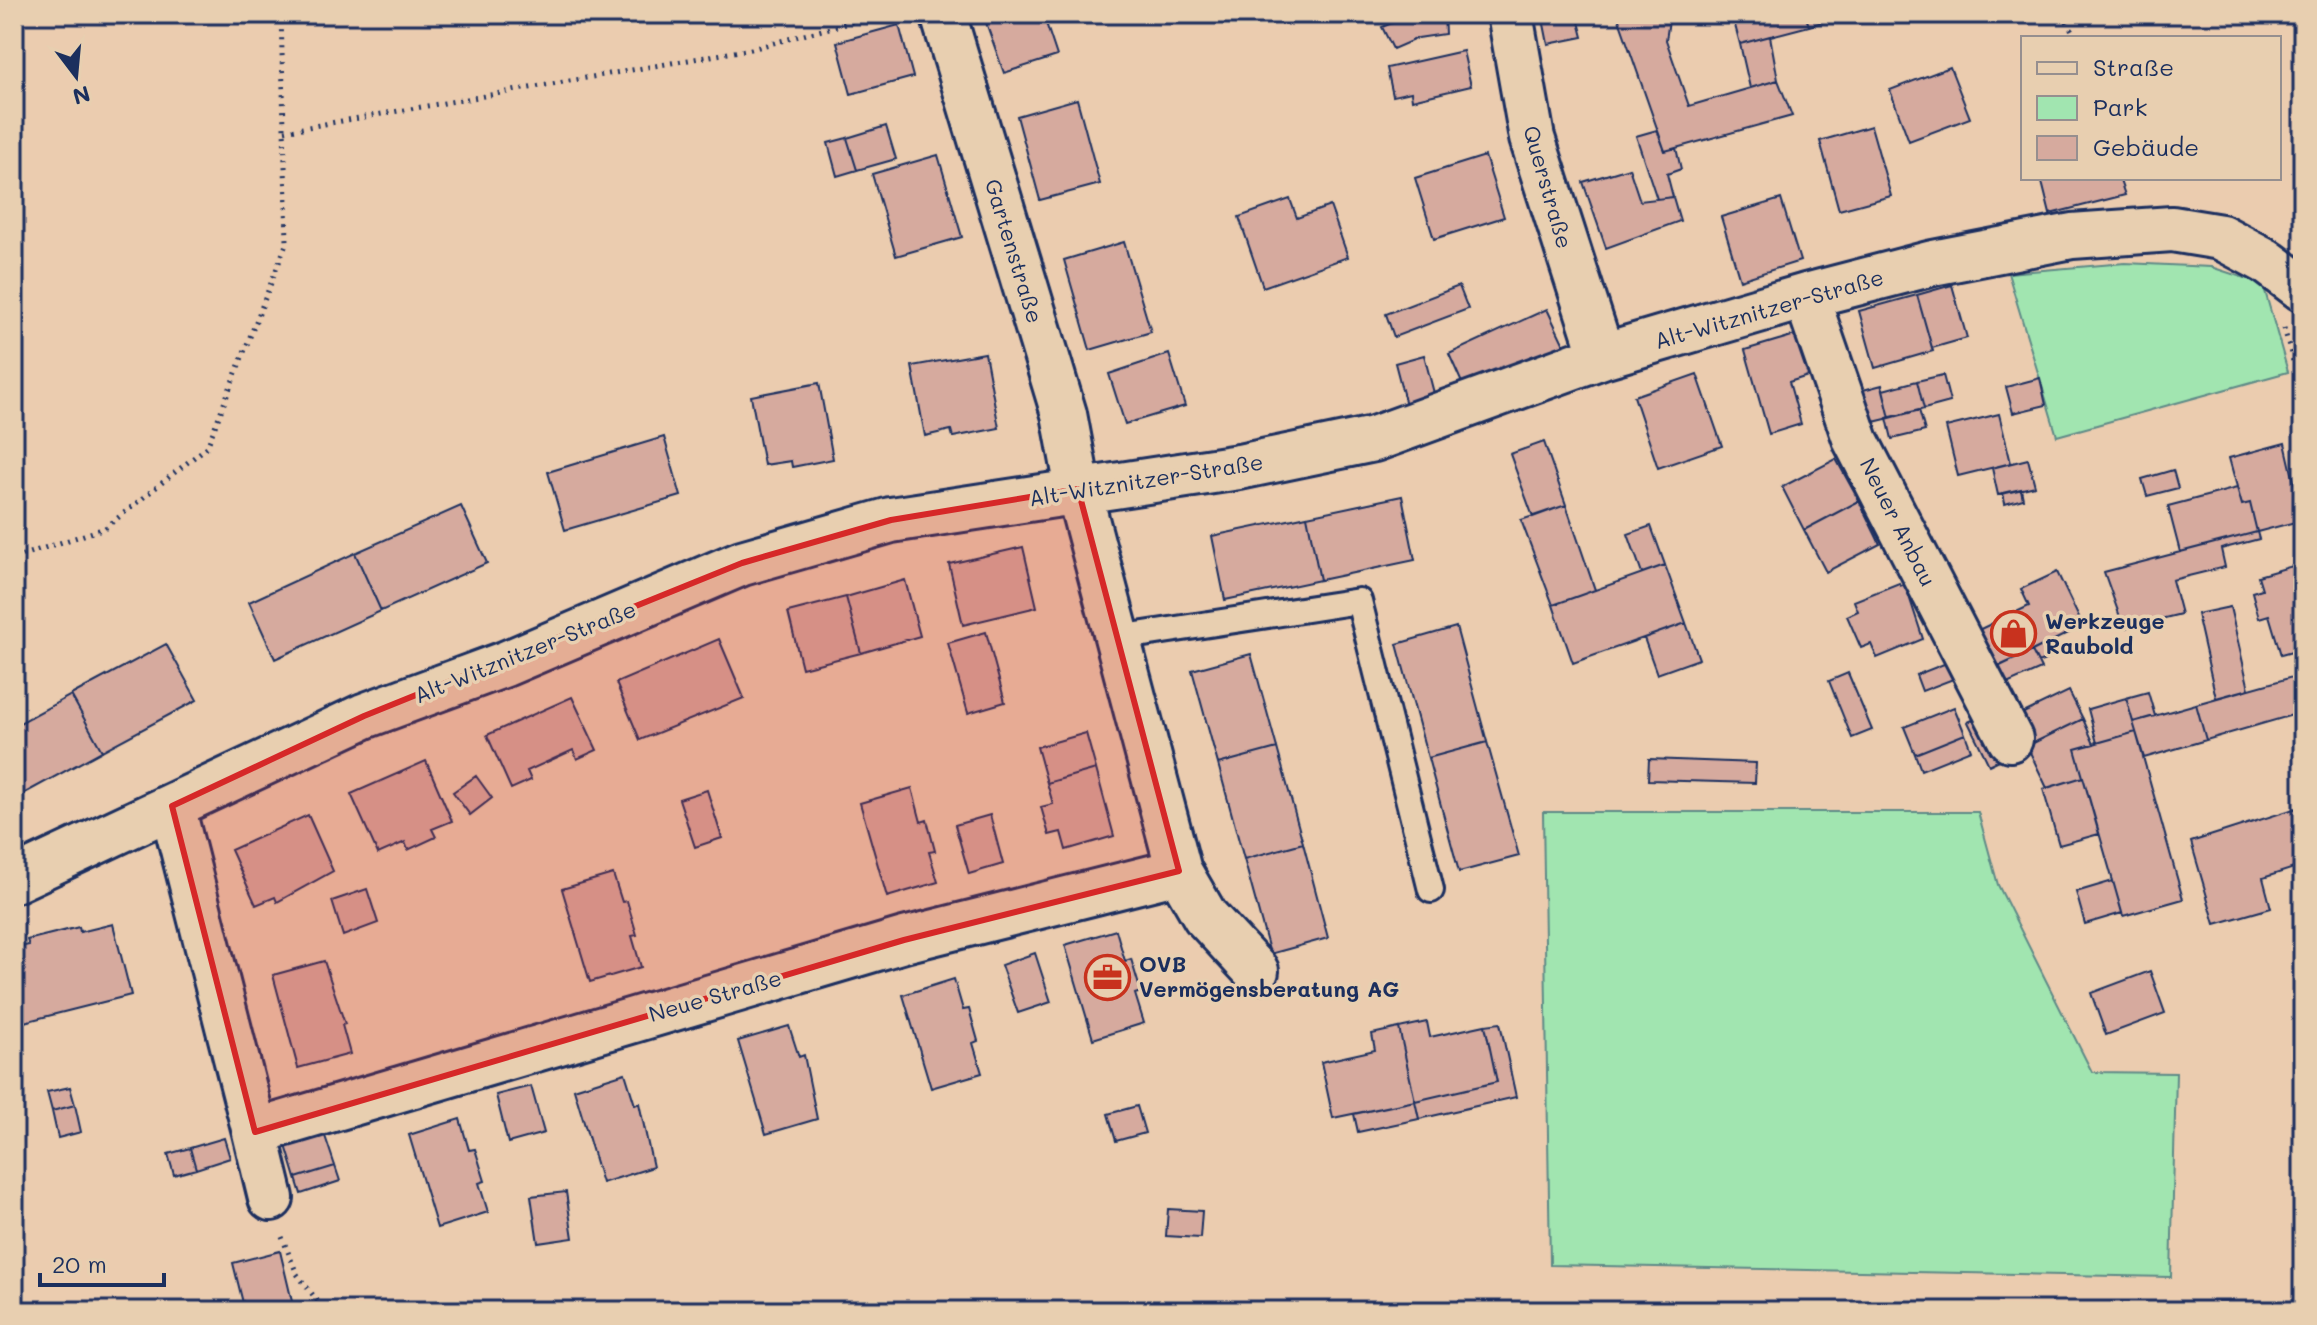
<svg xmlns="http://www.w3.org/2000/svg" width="2317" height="1325" font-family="Mali,sans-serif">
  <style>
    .green { fill: #a1e5b0; stroke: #5e8a87; stroke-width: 2 }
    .building { fill: #d6aa9e; stroke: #1b2f5e; stroke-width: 2 }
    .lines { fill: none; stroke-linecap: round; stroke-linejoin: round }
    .lane-casing { stroke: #1b2f5e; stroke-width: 30 }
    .street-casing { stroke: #1b2f5e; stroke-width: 50 }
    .path { stroke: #1b2f5e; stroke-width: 5; stroke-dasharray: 2 6; stroke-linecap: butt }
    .lane { stroke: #e8cfb0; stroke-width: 24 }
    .street { stroke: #e8cfb0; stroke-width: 44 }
    .marked { fill: #d62828; fill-opacity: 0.2; stroke: #d62828; stroke-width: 6; stroke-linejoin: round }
    .labels { text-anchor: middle; stroke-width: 7; stroke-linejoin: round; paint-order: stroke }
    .street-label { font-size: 22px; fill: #1b2f5e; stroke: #e8cfb0 }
    .poi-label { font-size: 22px; font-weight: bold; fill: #1b2f5e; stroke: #e8cfb0; text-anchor: start }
  </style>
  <rect width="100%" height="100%" fill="#ebccaf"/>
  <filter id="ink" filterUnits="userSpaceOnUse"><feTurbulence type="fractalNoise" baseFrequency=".0125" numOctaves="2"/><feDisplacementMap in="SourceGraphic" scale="16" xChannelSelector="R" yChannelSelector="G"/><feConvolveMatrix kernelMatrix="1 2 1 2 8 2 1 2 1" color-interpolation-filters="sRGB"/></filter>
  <g filter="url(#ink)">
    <!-- green -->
    <path class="green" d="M2125 263 2211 267 2263 284 2288 372 2057 436 2008 273Z
      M1543 812H1978L1998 885 2092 1072 2176 1073 2171 1277 1550 1265Z"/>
    <!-- building -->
    <path class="building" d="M994 14H1043L1057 56 1004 73 984 17Z
      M1444 14 1445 34 1418 38 1393 49 1382 27 1414 14Z
      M1542 14H1577L1583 37 1548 44Z
      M1617 14H1670L1666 40 1689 106 1778 80 1792 116 1665 151Z
      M1732 14H1805L1809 26 1740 44Z
      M1805 14H1836V18L1809 26Z
      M899 25 913 77 851 94 837 42Z
      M1770 36 1778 80 1750 88 1740 44Z
      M1463 51 1471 86 1412 100 1411 92 1393 96 1387 68Z
      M1950 67 1970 118 1909 141 1890 90Z
      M1077 99 1100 184 1040 200 1017 116Z
      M886 126 896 159 857 170 847 138Z
      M1871 126 1891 196 1839 210 1820 141Z
      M1657 130 1665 151 1676 148 1681 169 1667 174 1673 197 1657 199 1636 136Z
      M847 138 857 170 837 176 828 143Z
      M938 155 962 237 896 256 872 174Z
      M1485 156 1504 217 1434 239 1415 178Z
      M1629 168 1640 201 1673 197 1680 221 1606 248 1583 182Z
      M2041 178H2119L2125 195 2050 214Z
      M1290 199 1297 218 1330 206 1348 257 1263 287 1239 217Z
      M1781 199 1800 261 1740 280 1721 217Z
      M1124 242 1151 332 1090 350 1064 260Z
      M1952 285 1967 338 1932 348 1917 295Z
      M1459 286 1468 309 1394 337 1386 314Z
      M1917 295 1933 351 1875 368 1859 311Z
      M1547 309 1565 347 1466 392 1449 354Z
      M1802 333 1814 374 1789 382 1801 424 1769 434 1745 350Z
      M985 353 999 428 953 437 951 430 925 436 912 366Z
      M1169 354 1185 406 1125 424 1109 374Z
      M1424 355 1435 397 1406 405 1395 363Z
      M1697 374 1722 446 1658 468 1634 396Z
      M1943 375 1950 402 1924 409 1917 381Z
      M2040 378 2046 405 2013 413 2006 387Z
      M1917 381 1924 409 1890 418 1883 390Z
      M819 383 833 459 792 467 791 461 764 465 751 396Z
      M1882 385 1890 418 1861 425 1848 394Z
      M1919 410 1925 431 1892 439 1887 418Z
      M1999 414 2011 463 1958 476 1946 427Z
      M664 437 681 496 565 530 548 472Z
      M1544 442 1566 505 1533 517 1510 454Z
      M2285 443 2303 520 2257 532 2250 503 2242 505 2229 458Z
      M1836 459 1859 501 1804 530 1782 487Z
      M2028 459 2035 486 1998 495 1992 468Z
      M2173 470 2178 488 2147 496 2142 479Z
      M2237 488 2242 505 2250 503 2257 532 2180 552 2168 506Z
      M2021 489 2023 499 2005 504 2003 493Z
      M1402 496 1415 560 1320 580 1307 516Z
      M1859 501 1880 544 1826 572 1804 530Z
      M1566 505 1595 590 1553 605 1521 520Z
      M461 506 487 563 381 611 355 553Z
      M1307 516 1320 580 1225 600 1212 536Z
      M1651 526 1665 565 1642 573 1628 534Z
      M2257 532 2259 539 2221 549 2225 567 2172 580 2181 614 2124 628 2104 572Z
      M1023 547 1037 607 963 625 949 564Z
      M355 553 381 611 275 659 249 602Z
      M2303 563V649L2281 655 2269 615 2259 618 2252 592 2262 589 2258 576Z
      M1665 565 1686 623 1573 663 1553 605Z
      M2057 572 2083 626 1990 671 1972 633 2029 606 2021 589Z
      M905 580 920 636 861 653 846 597Z
      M1899 583 1900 586 1905 584 1923 639 1877 658 1871 644 1861 648 1847 616 1858 611 1854 601Z
      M846 597 861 653 802 668 788 612Z
      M2230 607 2249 689 2216 698 2197 614Z
      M1686 623 1699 659 1657 674 1644 638Z
      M1456 627 1487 742 1428 758 1397 644Z
      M986 632 1005 702 968 713 948 643Z
      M719 639 744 698 640 740 616 683Z
      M166 644 197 700 102 751 71 695Z
      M2044 645 2050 658 2038 663 2032 651Z
      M2032 651 2041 669 2007 684 1999 666Z
      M1251 654 1277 748 1218 764 1192 670Z
      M1949 662 1956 678 1922 691 1916 675Z
      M1848 673 1872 730 1852 738 1829 681Z
      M2303 674V712L2206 740 2196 704Z
      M2069 691 2083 719 2027 746 2013 718Z
      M2148 692 2155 716 2133 722 2126 698Z
      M71 695 102 751 14 799V726Z
      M572 697 597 750 577 759 573 750 527 771 531 780 511 789 487 735Z
      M2126 698 2136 732 2097 743 2088 709Z
      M2196 704 2206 740 2144 758 2133 722Z
      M1954 707 1965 734 1915 754 1904 727Z
      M1988 713 2008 756 1989 765 1968 722Z
      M2083 719 2094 744 2075 749 2083 777 2047 788 2027 746Z
      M2136 732 2183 899 2123 916 2075 749Z
      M1086 733 1096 769 1047 783 1037 747Z
      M1965 734 1971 750 1921 770 1915 754Z
      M1487 742 1519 856 1459 872 1428 758Z
      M1277 748 1303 843 1244 859 1218 764Z
      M1649 759 1756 763 1755 783 1648 780Z
      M426 761 452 821 432 829 436 837 408 850 405 842 378 854 351 794Z
      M1096 769 1114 836 1066 850 1061 832 1049 835 1041 807 1053 804 1047 783Z
      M476 776 492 798 470 815 453 792Z
      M2083 777 2099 834 2059 845 2043 789Z
      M912 788 921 822 927 820 935 851 929 852 938 882 887 897 860 803Z
      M707 790 722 838 695 847 679 799Z
      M2303 806V865L2263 878 2271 908 2215 924 2191 842Z
      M308 815 333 871 277 902 275 897 256 905 231 850Z
      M990 815 1003 864 969 874 955 825Z
      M1303 843 1328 938 1270 954 1244 859Z
      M613 874 622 902 627 901 637 935 632 936 641 967 590 982 562 889Z
      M2113 881 2122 913 2085 924 2076 892Z
      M367 889 378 923 343 936 332 901Z
      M113 924 131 995 20 1023 14 1001V948L29 945 27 940 79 927 80 932Z
      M1116 930 1125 961 1131 959 1141 992 1135 994 1144 1023 1093 1039 1065 945Z
      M1035 953 1051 1002 1018 1013 1001 965Z
      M324 961 345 1024 342 1025 350 1054 298 1068 273 975Z
      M2150 971 2165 1013 2106 1035 2091 993Z
      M954 979 963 1010 969 1009 978 1041 973 1043 982 1073 931 1088 903 995Z
      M1427 1022 1430 1037 1485 1025 1497 1082 1415 1101 1399 1028Z
      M1500 1023 1516 1097 1419 1119 1415 1101 1497 1082 1485 1025Z
      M789 1026 799 1057 804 1055 817 1119 766 1134 738 1041Z
      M1399 1028 1415 1101 1333 1118 1321 1062 1375 1050 1372 1034Z
      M625 1073 635 1105 639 1103 653 1167 602 1183 574 1089Z
      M531 1086 544 1133 508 1143 496 1095Z
      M70 1087 75 1105 52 1111 47 1092Z
      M1415 1101 1419 1119 1358 1132 1354 1114Z
      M75 1105 81 1132 58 1138 52 1111Z
      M1137 1106 1145 1133 1116 1141 1108 1114Z
      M460 1119 469 1150 475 1149 485 1181 479 1183 488 1212 437 1228 409 1135Z
      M322 1127 335 1166 296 1178 284 1139Z
      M224 1138 230 1158 196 1169 190 1148Z
      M190 1148 196 1169 174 1175 168 1154Z
      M335 1166 340 1181 301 1194 296 1178Z
      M566 1192 573 1238 538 1243 531 1196Z
      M1168 1209 1202 1211 1200 1238 1166 1236Z
      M280 1251 294 1310 245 1311 233 1263Z"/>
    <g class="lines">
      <defs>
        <path id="lane" d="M1118 638 1359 601 1431 890"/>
        <path id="street" d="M1510 14 1532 138 1602 356
          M1806 296 1856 441 2010 739
          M172 806 255 1132 904 940 1179 871 1078 489 1064 414 943 14
          M1179 871 1205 916 1256 971
          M14 880 364 716 505 664 742 563 891 520 1239 467 1374 439 1602 356 1806 296 1933 263 2072 236 2172 229 2221 237 2266 261 2303 289
          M255 1132 271 1198"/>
      </defs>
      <!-- lane casing -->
      <use href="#lane" class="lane-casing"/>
      <!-- street casing -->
      <use href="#street" class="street-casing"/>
      <!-- path -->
      <path class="path" d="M2063 14 2076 38
        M285 131 751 49 882 14
        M2284 328 2294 365 2303 374
        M14 558 105 528 207 447 287 242 281 14
        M282 1237 297 1274 325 1311"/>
      <!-- lane -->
      <use href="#lane" class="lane"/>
      <!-- street -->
      <use href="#street" class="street"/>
    </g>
  </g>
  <!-- marked area -->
  <path class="marked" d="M1078 489 1179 871 904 940 255 1132 172 806 364 716 742 563 891 520Z"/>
  <!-- icons -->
  <defs>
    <symbol id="shop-ring" viewBox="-11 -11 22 22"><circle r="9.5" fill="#e8cfb0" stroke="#c8321e" stroke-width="1.5"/><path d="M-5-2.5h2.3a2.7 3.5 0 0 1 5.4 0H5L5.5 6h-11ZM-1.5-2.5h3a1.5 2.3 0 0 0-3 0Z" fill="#c8321e"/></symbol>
    <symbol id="office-ring" viewBox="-11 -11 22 22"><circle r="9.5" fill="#e8cfb0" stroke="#c8321e" stroke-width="1.5"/><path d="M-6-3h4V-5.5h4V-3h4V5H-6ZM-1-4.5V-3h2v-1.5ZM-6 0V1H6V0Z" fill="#c8321e"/></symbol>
  </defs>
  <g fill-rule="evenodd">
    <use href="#shop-ring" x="1988" y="608" width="51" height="51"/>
    <use href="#office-ring" x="1082" y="952" width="51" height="51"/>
  </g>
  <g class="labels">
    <!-- street labels -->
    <g class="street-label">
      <text transform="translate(1548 187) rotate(74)" y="8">Querstraße</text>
      <text transform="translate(1014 251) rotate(73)" y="8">Gartenstraße</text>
      <text transform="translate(1769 309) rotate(-16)" y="8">Alt-Witznitzer-Straße</text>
      <text transform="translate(1146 480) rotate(-9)" y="8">Alt-Witznitzer-Straße</text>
      <text transform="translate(1898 522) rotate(63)" y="8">Neuer Anbau</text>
      <text transform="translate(525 652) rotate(-22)" y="8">Alt-Witznitzer-Straße</text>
      <text transform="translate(715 996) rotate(-16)" y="8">Neue Straße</text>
    </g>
    <!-- poi labels -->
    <g class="poi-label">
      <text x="2045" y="629">Werkzeuge<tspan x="2045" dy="25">Raubold</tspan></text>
      <text x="1139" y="972">OVB<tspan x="1139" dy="25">Vermögensberatung AG</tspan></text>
    </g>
  </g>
  <!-- margin -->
  <rect width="2317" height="1325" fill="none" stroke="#e8cfb0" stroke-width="48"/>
  <rect x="24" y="24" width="2269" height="1277" fill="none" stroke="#1b2f5e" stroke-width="3" filter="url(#ink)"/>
  <!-- legend -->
  <rect x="2021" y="36" width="260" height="144" fill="#e8cfb0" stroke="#968f8f" stroke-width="2"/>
  <rect x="2037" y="62" width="40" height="12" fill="#e8cfb0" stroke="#968f8f" stroke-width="2"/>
  <text x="2093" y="76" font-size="24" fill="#1b2f5e">Straße</text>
  <rect x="2037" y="96" width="40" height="24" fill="#a1e5b0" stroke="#968f8f" stroke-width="2"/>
  <text x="2093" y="116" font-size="24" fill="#1b2f5e">Park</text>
  <rect x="2037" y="136" width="40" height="24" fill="#d6aa9e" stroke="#968f8f" stroke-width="2"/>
  <text x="2093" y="156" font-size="24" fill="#1b2f5e">Gebäude</text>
  <!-- north arrow -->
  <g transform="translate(76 76) rotate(164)" stroke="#e8cfb0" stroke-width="6" paint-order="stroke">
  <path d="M0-6L14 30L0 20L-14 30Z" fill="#1b2f5e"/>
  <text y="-12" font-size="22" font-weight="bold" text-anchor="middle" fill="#1b2f5e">N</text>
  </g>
  <!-- scale -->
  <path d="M40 1273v12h124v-12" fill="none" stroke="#1b2f5e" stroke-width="4"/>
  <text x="52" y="1273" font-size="24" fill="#1b2f5e" stroke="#e8cfb0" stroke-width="6" paint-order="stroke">20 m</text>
</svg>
